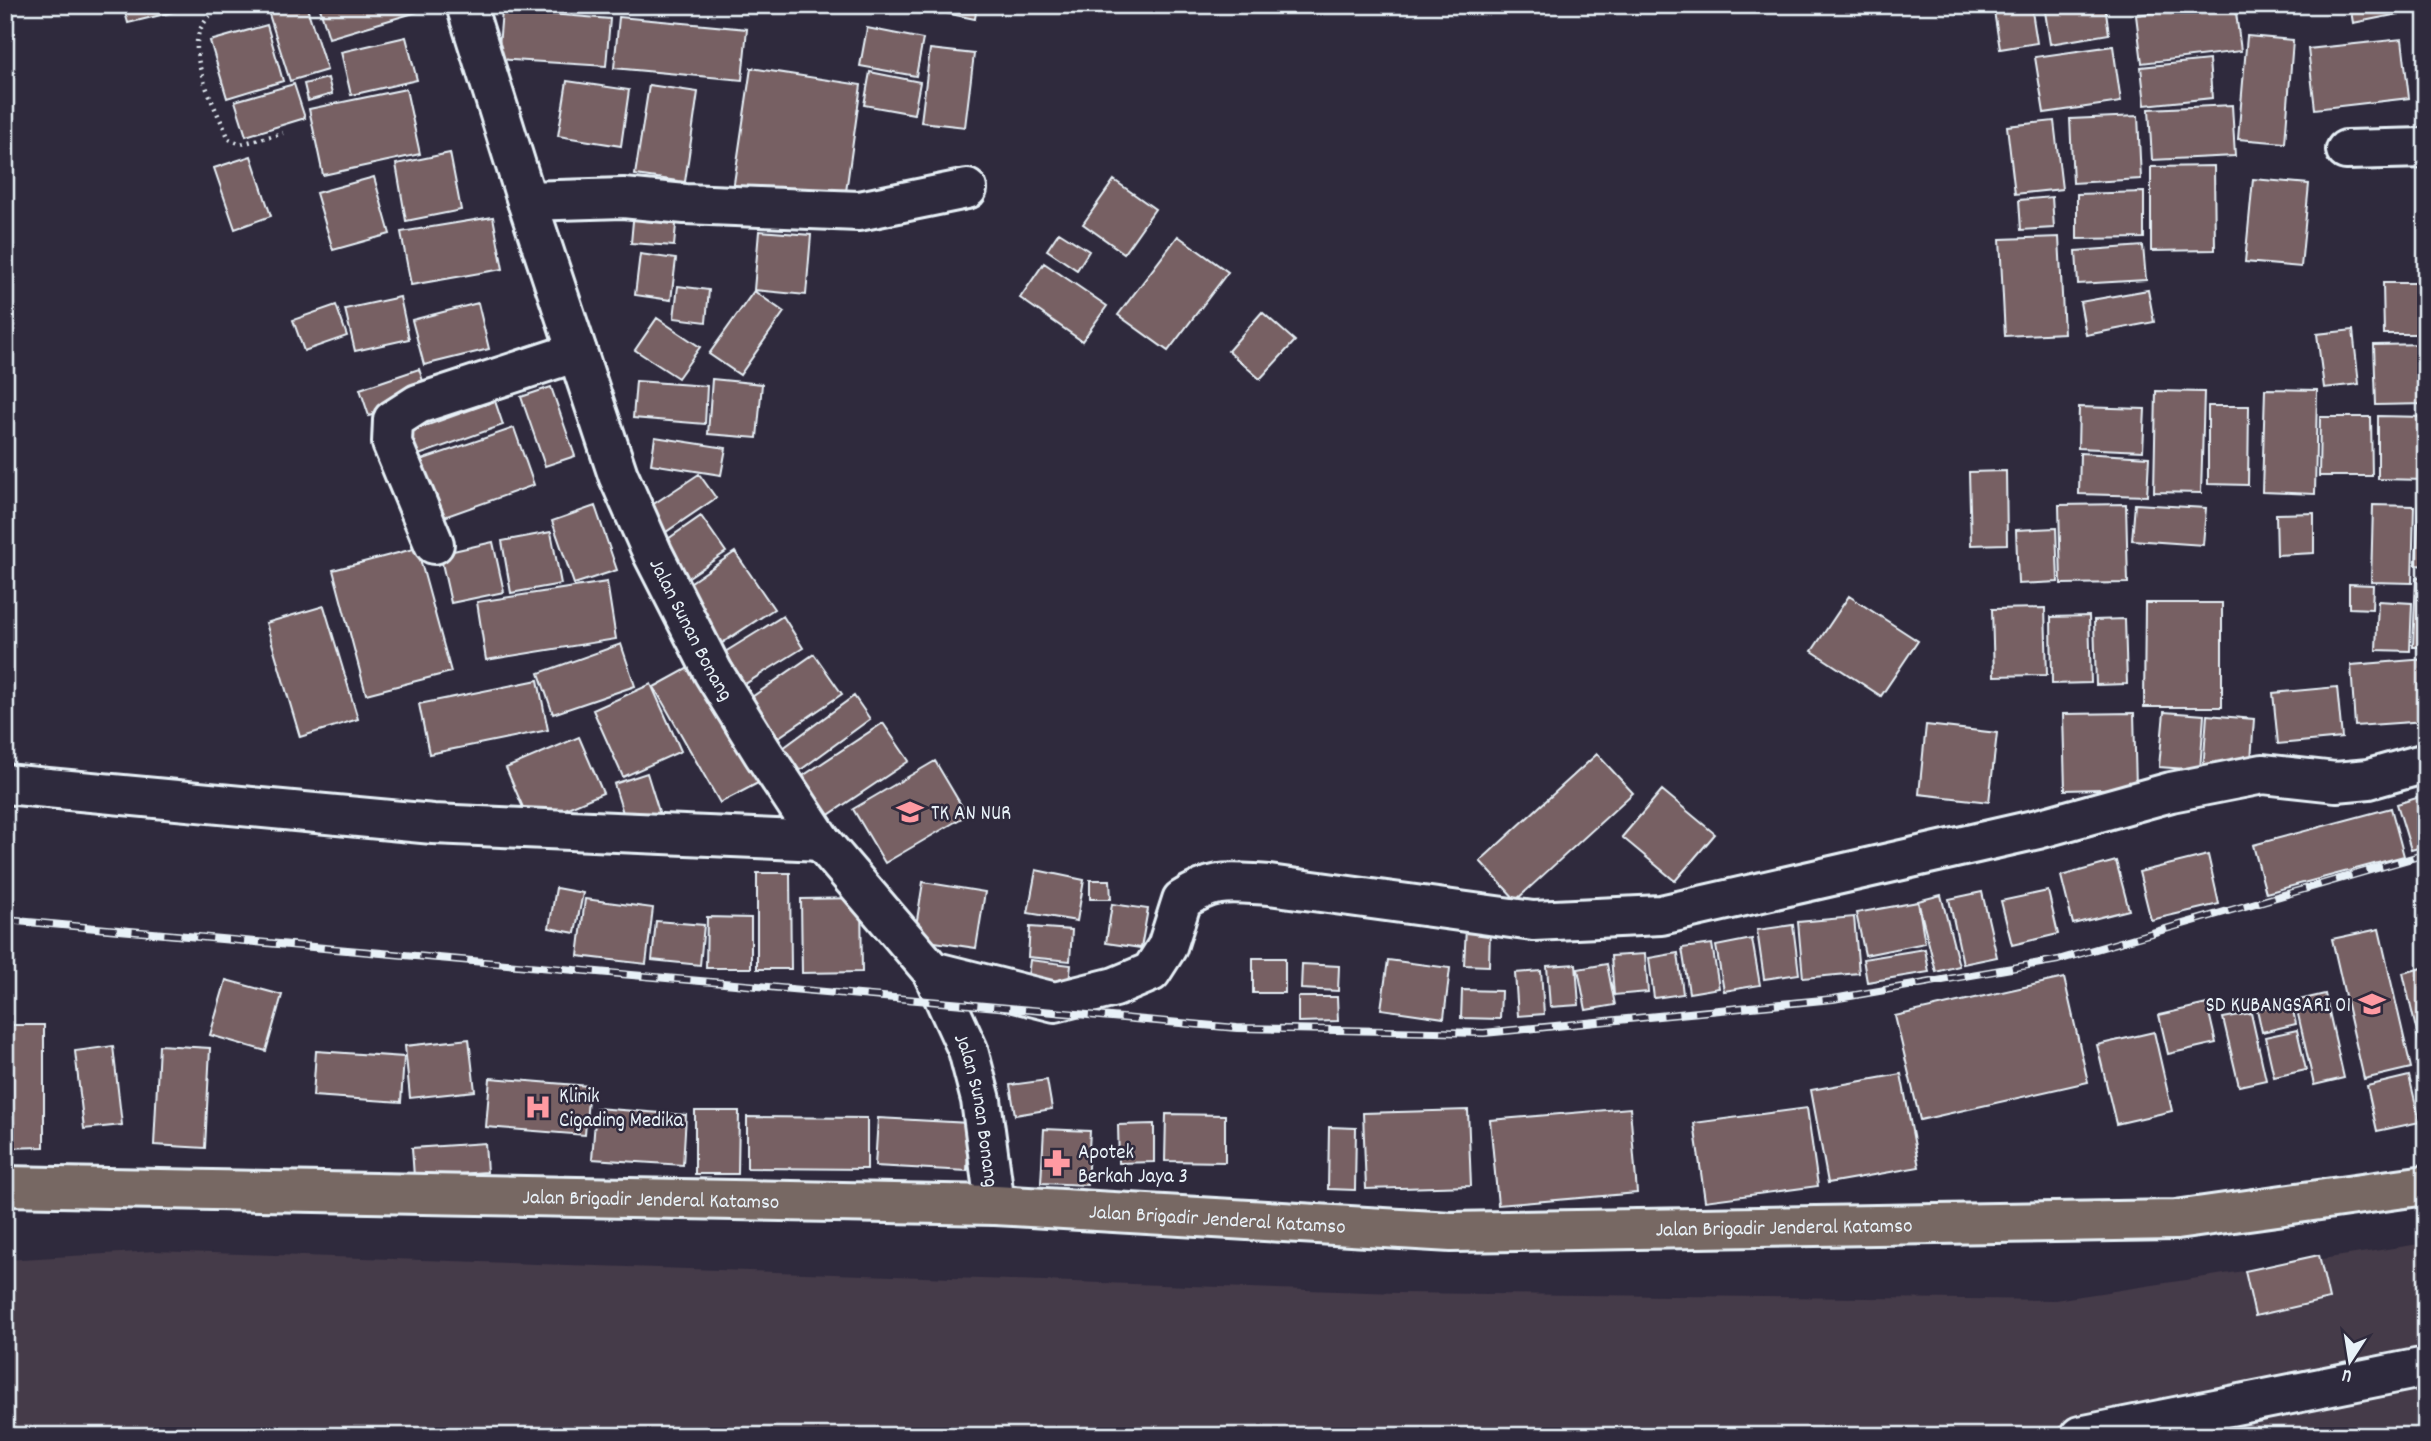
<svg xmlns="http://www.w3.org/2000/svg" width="2431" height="1441" font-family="Dekko,sans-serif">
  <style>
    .built { fill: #453a49 }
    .building { fill: #776164; stroke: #e8f1f8; stroke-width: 2 }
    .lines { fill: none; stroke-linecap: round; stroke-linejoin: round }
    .minor-casing { stroke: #e8f1f8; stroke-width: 44 }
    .highway-casing { stroke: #e8f1f8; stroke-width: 44 }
    .path { stroke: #e8f1f8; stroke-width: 4.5; stroke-dasharray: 2 5; stroke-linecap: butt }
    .minor { stroke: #2f2a3d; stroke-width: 38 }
    .highway { stroke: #776864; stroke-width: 38 }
    .rail-casing { stroke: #e8f1f8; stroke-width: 8 }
    .rail { stroke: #2f2a3d; stroke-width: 5; stroke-dasharray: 16; stroke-linecap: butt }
    .labels { text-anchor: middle; stroke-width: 5; stroke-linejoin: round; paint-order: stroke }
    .street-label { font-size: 21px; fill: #e8f1f8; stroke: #2f2a3d }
    .poi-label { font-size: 21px; fill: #e8f1f8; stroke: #2f2a3d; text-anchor: start }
  </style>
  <rect width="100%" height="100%" fill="#2f2a3d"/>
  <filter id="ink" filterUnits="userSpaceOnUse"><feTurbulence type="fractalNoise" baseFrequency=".0143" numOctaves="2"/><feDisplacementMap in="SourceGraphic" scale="14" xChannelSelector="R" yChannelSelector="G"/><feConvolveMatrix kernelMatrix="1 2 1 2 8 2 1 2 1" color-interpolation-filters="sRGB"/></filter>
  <g filter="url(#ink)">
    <!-- built -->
    <path class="built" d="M2426 1243V1436H5V1260L154 1251 1398 1293 2055 1300Z"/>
    <!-- building -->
    <path class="building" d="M123 5H202L128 23Z
      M276 5H306L327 70 290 81 267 8Z
      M319 5H415L417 12 329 38Z
      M907 5H977L975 19Z
      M1993 5H2031L2037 43 2000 49Z
      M2044 5H2105L2109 34 2050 44Z
      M2213 5H2235L2241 51 2142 63 2136 15Z
      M2350 5H2413L2414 11 2353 23Z
      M502 10 610 19 606 66 498 59Z
      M619 17 747 29 742 80 614 68Z
      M267 25 283 81 227 98 210 41Z
      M867 28 923 39 916 76 860 66Z
      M2247 36 2293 40 2285 143 2238 139Z
      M406 37 417 80 351 95 341 52Z
      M2402 39 2409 98 2315 109 2308 49Z
      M2113 46 2121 102 2044 113 2035 57Z
      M930 49 974 54 965 127 921 122Z
      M2209 60 2212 98 2145 105 2141 67Z
      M751 68 861 85 844 206 733 190Z
      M870 72 920 82 914 114 864 105Z
      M328 78 332 94 308 101 304 84Z
      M567 81 629 90 621 146 558 136Z
      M294 84 305 118 246 136 235 101Z
      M649 85 698 92 685 182 635 175Z
      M406 89 420 154 323 175 309 109Z
      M2232 105 2235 156 2152 160 2149 109Z
      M2138 116 2141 179 2073 183 2070 119Z
      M2054 121 2062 189 2015 194 2007 126Z
      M450 153 461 210 406 221 396 164Z
      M251 156 271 216 235 229 214 168Z
      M2214 166 2215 250 2151 251V167Z
      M374 177 390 234 333 250 316 193Z
      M2253 179 2309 184 2301 267 2245 262Z
      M1114 180 1155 209 1124 253 1083 224Z
      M2144 192V238L2077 239V194Z
      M2052 197 2054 228 2021 230 2019 200Z
      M634 210 677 214 674 246 631 243Z
      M493 217 503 269 411 285 401 232Z
      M759 231 811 235 806 295 754 290Z
      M1059 232 1089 251 1077 270 1047 250Z
      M1178 236 1228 272 1168 351 1118 315Z
      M2059 237 2064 333 2005 336 2000 239Z
      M2143 246 2146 280 2078 284 2076 251Z
      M640 254 676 259 671 300 635 295Z
      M1044 263 1107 306 1082 341 1020 298Z
      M2383 283H2426V334H2384Z
      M678 286 709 290 706 322 674 318Z
      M2148 290 2154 322 2086 335 2080 302Z
      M754 291 784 312 740 375 709 354Z
      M400 297 409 339 355 351 345 309Z
      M478 303 489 349 424 365 412 320Z
      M336 305 347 336 304 351 293 320Z
      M1262 312 1295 341 1260 379 1228 351Z
      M657 318 700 347 678 378 635 350Z
      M2353 330 2359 384 2324 388 2317 334Z
      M2426 344V404L2376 405 2374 345Z
      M419 369 428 396 369 416 360 389Z
      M712 379 762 384 757 438 708 434Z
      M636 381 707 386 705 424 633 418Z
      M551 387 575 456 545 466 521 397Z
      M2265 389 2317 390 2315 494 2262 492Z
      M2156 391 2204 392 2201 493 2154 492Z
      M495 401 503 425 416 456 408 432Z
      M2208 406H2249L2248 485 2208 484Z
      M2079 407 2145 409 2143 451 2078 448Z
      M2378 416 2426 417V480L2378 479Z
      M2320 417H2371L2372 476H2319Z
      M514 428 534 485 433 521 412 463Z
      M655 437 726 448 721 475 651 464Z
      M2080 453 2149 457 2147 496 2079 494Z
      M2006 471 2007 544 1971 545 1969 472Z
      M699 474 716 498 663 534 646 509Z
      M2419 503H2426V566L2416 565Z
      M2126 504 2128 583 2061 584 2059 505Z
      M2135 504 2206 508 2203 545 2132 540Z
      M2373 505 2414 506 2412 583 2371 582Z
      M595 506 617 570 574 584 552 521Z
      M2314 513V553L2277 555 2276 514Z
      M701 516 726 552 680 583 655 548Z
      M2056 528 2058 582 2018 584 2016 530Z
      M551 532 561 584 511 593 502 541Z
      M493 542 504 592 451 603 440 554Z
      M417 548 451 672 366 694 333 570Z
      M735 552 774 609 719 645 681 589Z
      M2416 578 2426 579V647H2413Z
      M607 582 616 639 486 660 477 602Z
      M2349 584 2373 585 2372 609 2349 608Z
      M1849 596 1918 641 1881 696 1812 651Z
      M2378 601 2412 603 2410 651 2376 650Z
      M2145 603H2222V707H2144Z
      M324 606 358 719 300 737 266 623Z
      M2045 608 2047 675 1994 676 1992 609Z
      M783 616 803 648 745 684 725 652Z
      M2089 616 2091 683 2052 684 2051 617Z
      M2125 619 2127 684 2096 685 2094 620Z
      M621 644 635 686 553 714 539 673Z
      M814 654 842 694 776 739 749 699Z
      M2426 659V721L2355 726 2351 665Z
      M692 666 758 783 720 803 654 687Z
      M538 680 548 730 429 754 419 704Z
      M651 684 681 751 623 777 593 710Z
      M2337 687 2342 738 2278 744 2273 693Z
      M854 696 870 719 795 774 779 751Z
      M2164 712 2204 715 2200 770 2159 767Z
      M2134 713 2136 788 2065 790 2063 714Z
      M2207 715 2254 719 2250 775 2203 771Z
      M883 723 909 761 821 820 795 781Z
      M1926 725 1997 733 1989 802 1919 794Z
      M579 737 603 793 530 824 506 768Z
      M1597 754 1633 793 1516 900 1480 861Z
      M935 761 967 815 885 863 853 809Z
      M647 773 661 818 628 829 614 784Z
      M1662 790 1715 834 1675 881 1622 837Z
      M2426 795V846L2411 850 2397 804Z
      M2391 808 2404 856 2266 893 2253 845Z
      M2208 855 2219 904 2151 920 2139 872Z
      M2116 861 2129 910 2073 924 2061 876Z
      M1036 870 1084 880 1077 921 1028 913Z
      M757 873H790L791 969H757Z
      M1090 880H1110L1111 899H1090Z
      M923 882 985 892 976 948 914 939Z
      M556 888 583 893 575 933 549 928Z
      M2048 891 2058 934 2012 945 2001 901Z
      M1982 892 1997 957 1963 964 1949 899Z
      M1941 895 1959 966 1936 972 1918 901Z
      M861 898 862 972 802 973 801 899Z
      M585 899 653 908 646 964 578 956Z
      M1918 902 1925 943 1865 955 1856 913Z
      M1112 904 1148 909 1141 948 1106 943Z
      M707 917 751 918V968H706Z
      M1854 917 1859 973 1803 978 1798 922Z
      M656 921 704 925 700 965 652 960Z
      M1793 925 1799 974 1764 979 1757 930Z
      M1030 927 1072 930 1070 961 1028 957Z
      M1466 928 1490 929 1489 966 1464 965Z
      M2379 929 2411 1068 2364 1079 2332 939Z
      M1752 939 1760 985 1724 991 1716 946Z
      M1712 944 1719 988 1689 993 1682 948Z
      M1925 949 1929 972 1867 982 1863 959Z
      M1678 953 1683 994 1654 998 1649 958Z
      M1645 954 1648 992 1614 995 1611 956Z
      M1253 958H1285V993H1253Z
      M1030 960 1071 965 1067 998 1026 993Z
      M1388 960 1450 968 1444 1018 1381 1009Z
      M1302 964 1339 966 1338 991 1301 989Z
      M1576 964 1579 1005 1550 1007 1547 966Z
      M1607 964 1615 1005 1586 1010 1578 969Z
      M2426 967V1072L2403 973Z
      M1541 971 1544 1014 1518 1016 1515 973Z
      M2064 978 2088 1082 1920 1120 1895 1016Z
      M226 980 282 995 266 1051 210 1035Z
      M1462 990 1501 991 1500 1019 1461 1018Z
      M2325 994 2344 1078 2314 1085 2295 1001Z
      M1298 997H1337L1338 1021 1298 1022Z
      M2291 1002 2296 1024 2262 1032 2257 1009Z
      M2207 1004 2216 1043 2168 1054 2159 1015Z
      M2251 1013 2266 1080 2239 1086 2223 1018Z
      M5 1025H44V1147L5 1148Z
      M2297 1030 2306 1070 2274 1077 2265 1037Z
      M2154 1032 2172 1111 2116 1124 2097 1045Z
      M469 1039 475 1091 410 1098 405 1046Z
      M159 1045 210 1048 205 1148 154 1145Z
      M113 1046 122 1125 84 1129 75 1051Z
      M316 1051 404 1057 401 1102 313 1096Z
      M1901 1074 1919 1167 1828 1183 1811 1090Z
      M2409 1076 2420 1122 2377 1131 2367 1086Z
      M490 1078 589 1086 585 1135 486 1127Z
      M1047 1080 1052 1109 1015 1115 1010 1085Z
      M596 1108 686 1115 683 1165 592 1159Z
      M1630 1108 1637 1193 1498 1205 1490 1120Z
      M1807 1108 1818 1186 1705 1201 1694 1123Z
      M1468 1110 1471 1186 1366 1189 1363 1113Z
      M695 1111H739L738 1174H695Z
      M1166 1114 1225 1115V1162L1165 1161Z
      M747 1117 867 1118V1169L747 1168Z
      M878 1118 969 1123 967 1171 875 1166Z
      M1154 1124V1162L1119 1163 1118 1125Z
      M1329 1127 1356 1128 1355 1190 1328 1189Z
      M1044 1129 1090 1131 1087 1185 1041 1183Z
      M485 1143 487 1172 414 1177 412 1148Z
      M2319 1255 2329 1299 2255 1316 2245 1271Z"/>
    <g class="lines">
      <defs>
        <g id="minor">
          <path id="s1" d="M466 5 527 201 618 475 653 554 713 672 763 753 821 841 932 971 968 1050 981 1100 995 1205"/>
          <path d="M2346 150 2426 148"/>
          <path d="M527 201 623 198 685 204 859 211 967 189"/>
          <path d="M434 544 392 443 393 420 418 404 577 352"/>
          <path d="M5 784 433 824 821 841"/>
          <path d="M932 971 1055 1002 1115 987 1151 972 1167 947 1182 900C1216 878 1230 883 1269 885L1533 921 1661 915 2038 829 2171 792 2263 774 2336 782 2369 779 2426 763"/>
          <path d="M2080 1436 2426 1367"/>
        </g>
        <g id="highway">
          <path id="s2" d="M5 1186 995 1205 1451 1232 2176 1220 2426 1185"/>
        </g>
      </defs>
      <!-- minor casing -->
      <use href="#minor" class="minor-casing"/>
      <!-- highway casing -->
      <use href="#highway" class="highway-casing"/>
      <!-- path -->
      <path class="path" d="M219 5C212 13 203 22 199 32 189 61 217 111 229 139L241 144 283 133"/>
      <!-- minor -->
      <use href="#minor" class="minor"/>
      <!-- highway -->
      <use href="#highway" class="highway"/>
      <defs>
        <path id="rail" d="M5 920 1237 1028 1484 1033 1833 999 2058 960 2426 854"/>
      </defs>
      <!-- rail casing -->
      <use href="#rail" class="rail-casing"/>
      <!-- rail -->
      <use href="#rail" class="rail"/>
    </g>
  </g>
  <!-- icons -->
  <defs>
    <symbol id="school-bare" viewBox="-9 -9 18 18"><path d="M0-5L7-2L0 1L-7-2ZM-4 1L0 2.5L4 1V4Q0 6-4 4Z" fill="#ff9aa2" stroke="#2f2a3d" stroke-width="2.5" paint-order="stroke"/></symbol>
    <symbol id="hospital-bare" viewBox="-9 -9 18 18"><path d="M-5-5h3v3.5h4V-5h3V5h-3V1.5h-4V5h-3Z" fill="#ff9aa2" stroke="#2f2a3d" stroke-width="2.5" paint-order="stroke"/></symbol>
    <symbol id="pharmacy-bare" viewBox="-9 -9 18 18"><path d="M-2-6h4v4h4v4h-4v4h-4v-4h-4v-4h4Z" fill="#ff9aa2" stroke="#2f2a3d" stroke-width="2.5" paint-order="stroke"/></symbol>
  </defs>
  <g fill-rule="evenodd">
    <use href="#school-bare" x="891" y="793" width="38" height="38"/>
    <use href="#school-bare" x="2353" y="985" width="38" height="38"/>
    <use href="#hospital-bare" x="519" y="1088" width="38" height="38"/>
    <use href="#pharmacy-bare" x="1038" y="1144" width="38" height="38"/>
  </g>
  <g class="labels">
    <!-- street labels -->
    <g class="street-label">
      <text dy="7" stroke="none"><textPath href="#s1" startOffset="665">Jalan Sunan Bonang</textPath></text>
      <text dy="7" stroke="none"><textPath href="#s1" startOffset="1232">Jalan Sunan Bonang</textPath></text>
      <text dy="7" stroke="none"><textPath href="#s2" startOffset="646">Jalan Brigadir Jenderal Katamso</textPath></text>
      <text dy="7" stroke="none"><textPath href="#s2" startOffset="1213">Jalan Brigadir Jenderal Katamso</textPath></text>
      <text dy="7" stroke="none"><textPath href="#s2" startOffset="1780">Jalan Brigadir Jenderal Katamso</textPath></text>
    </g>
    <!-- poi labels -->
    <g class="poi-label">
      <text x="931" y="819">TK AN NUR</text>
      <text x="2351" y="1011" text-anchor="end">SD KUBANGSARI 01</text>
      <text x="559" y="1102">Klinik<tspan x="559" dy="24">Cigading Medika</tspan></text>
      <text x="1078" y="1158">Apotek<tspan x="1078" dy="24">Berkah Jaya 3</tspan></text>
    </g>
  </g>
  <!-- margin -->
  <rect width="2431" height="1441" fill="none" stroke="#2f2a3d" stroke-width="28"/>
  <rect x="14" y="14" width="2403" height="1413" fill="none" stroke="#e8f1f8" stroke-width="2.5" filter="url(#ink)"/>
  <!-- north arrow -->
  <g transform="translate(2350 1361) rotate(192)" stroke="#2f2a3d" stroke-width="5" paint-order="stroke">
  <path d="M0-5L12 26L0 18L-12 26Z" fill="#e8f1f8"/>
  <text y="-10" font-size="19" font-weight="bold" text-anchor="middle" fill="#e8f1f8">U</text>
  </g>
</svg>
